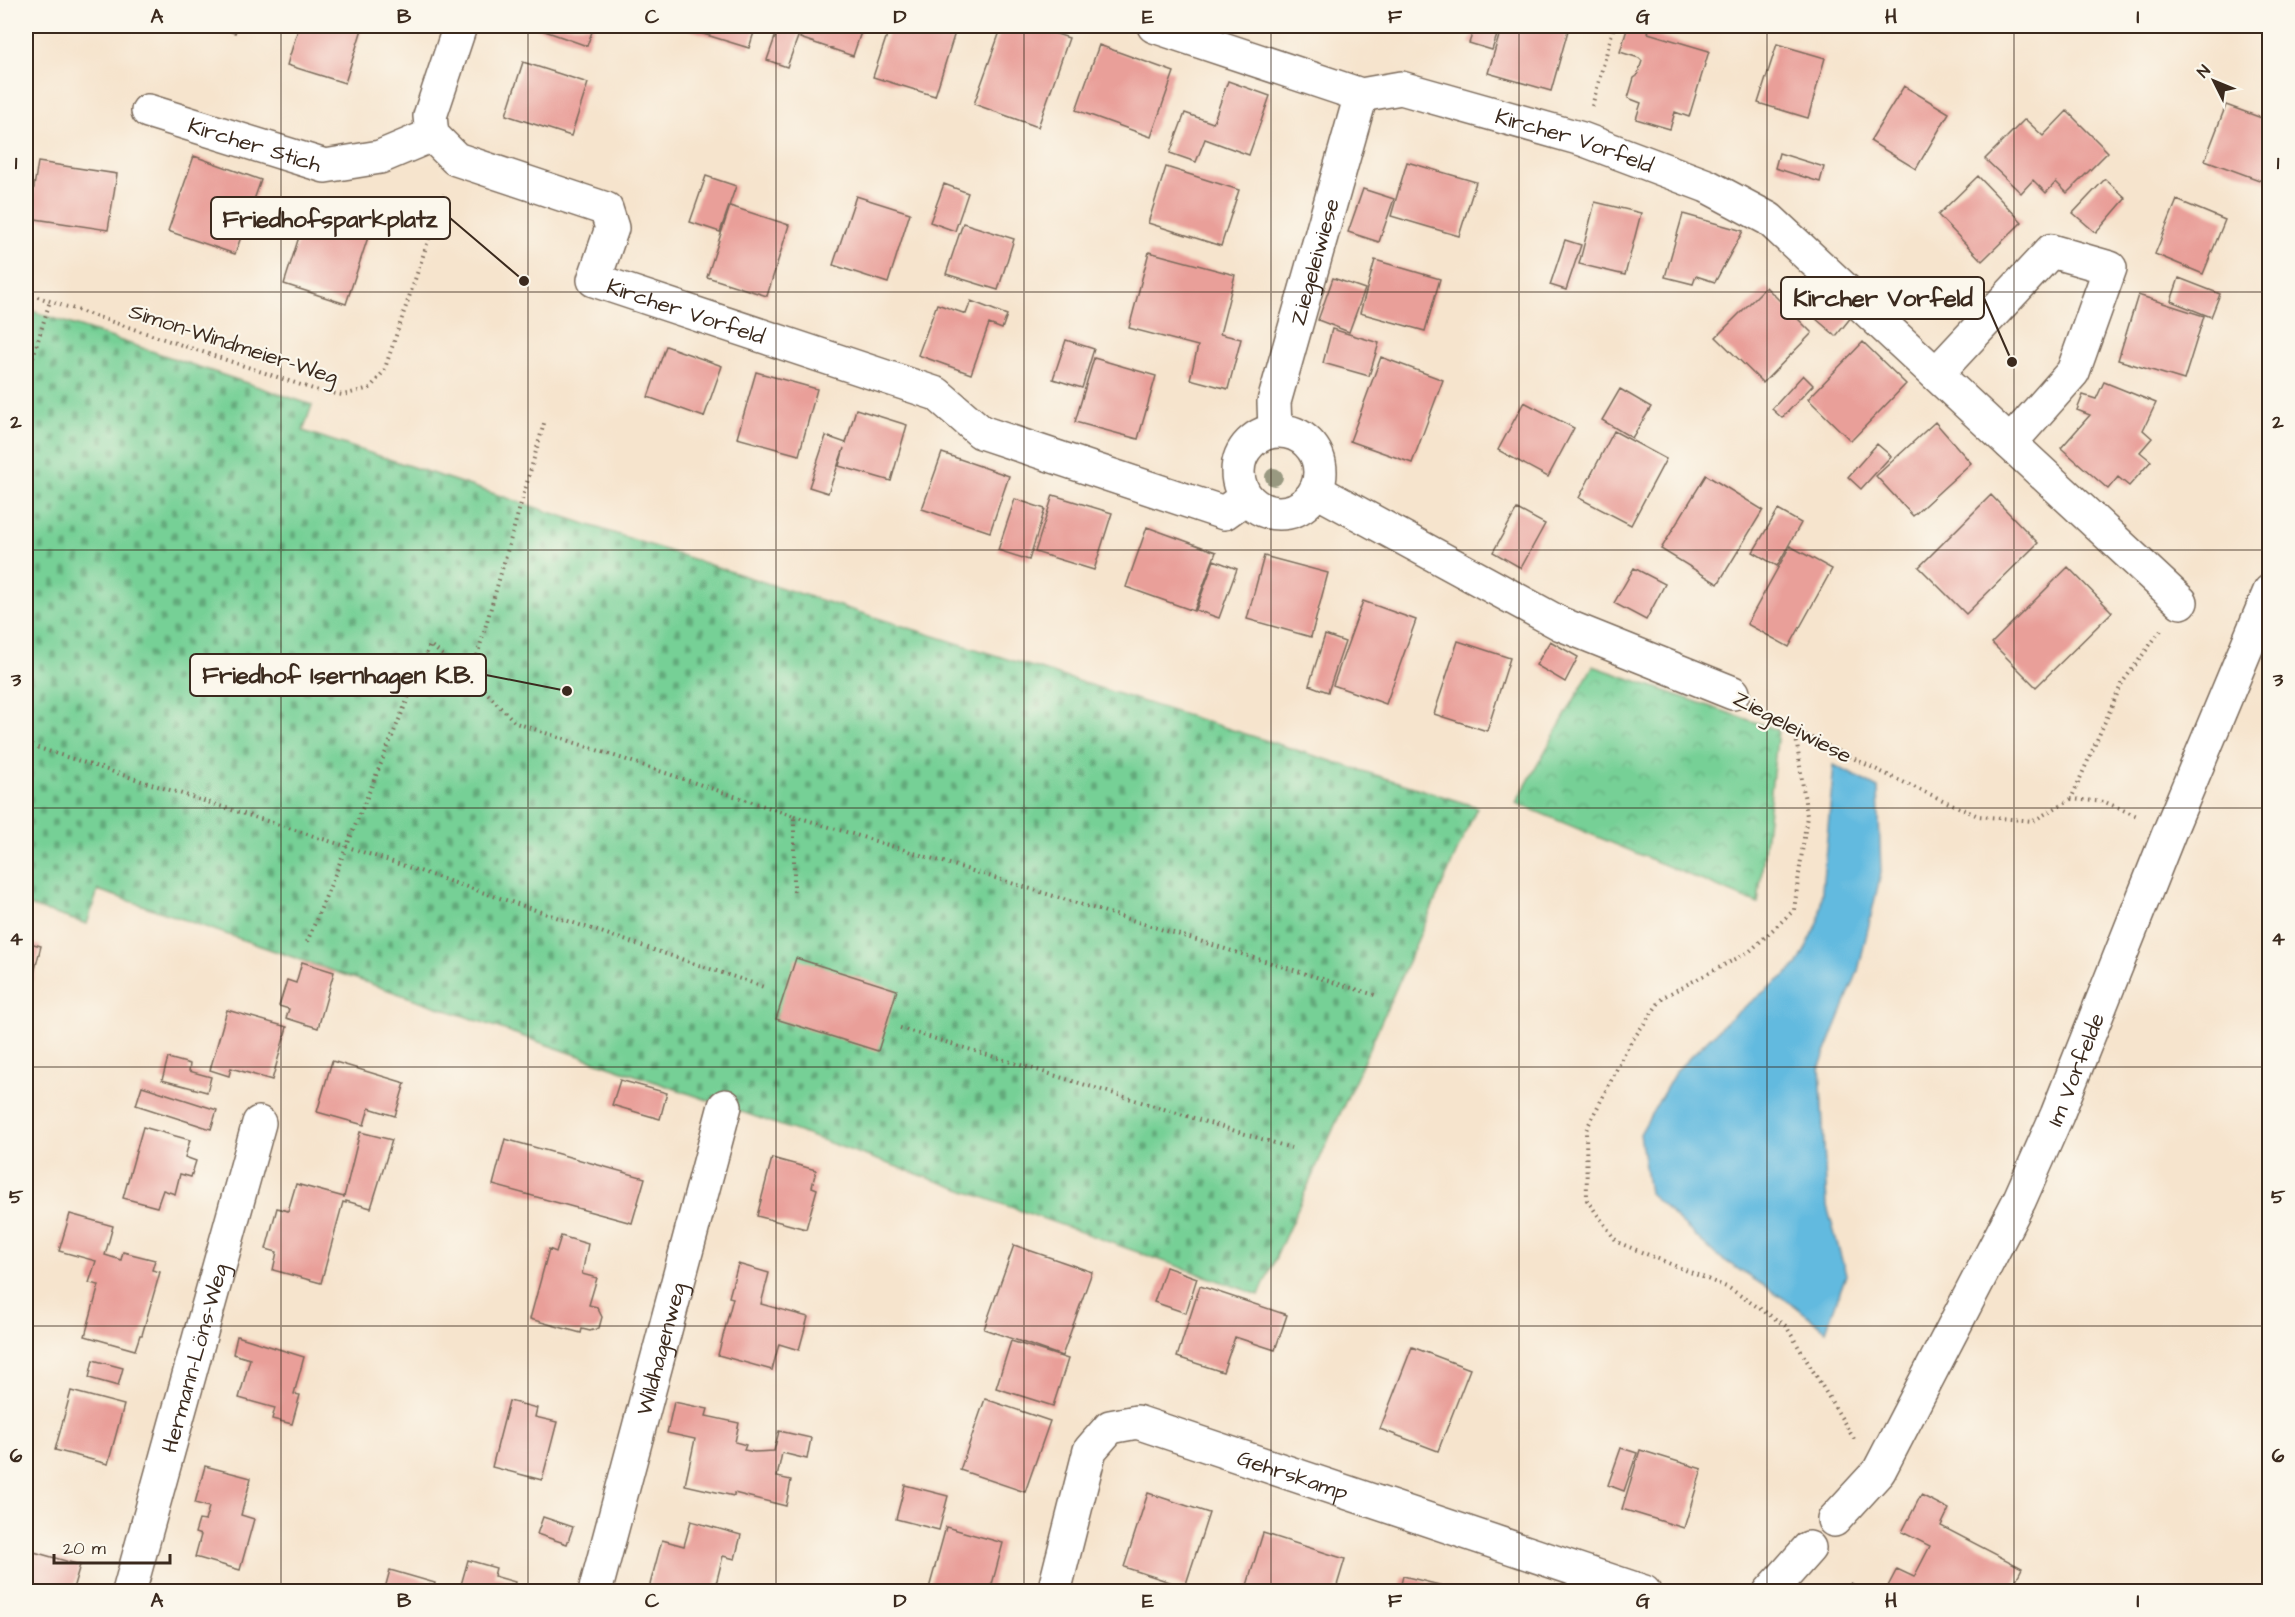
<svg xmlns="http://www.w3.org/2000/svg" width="2295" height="1617" font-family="'Architects Daughter',sans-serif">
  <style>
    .cemetery { fill: url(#cemetery-stones); stroke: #587d5a; stroke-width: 1.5 }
    .park { fill: url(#park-crowns); stroke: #587d5a; stroke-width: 1.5 }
    .water { fill: #62badf; stroke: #4e727e; stroke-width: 1.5 }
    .building { fill: #e99f99 }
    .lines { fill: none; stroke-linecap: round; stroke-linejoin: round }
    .street-casing { stroke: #7c6b5b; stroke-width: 36 }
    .path { stroke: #7c6b5b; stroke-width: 4; stroke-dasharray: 1.5 4.5; stroke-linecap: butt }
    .street { stroke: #fff; stroke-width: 33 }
    .tree { fill: #999981 }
    .grid { fill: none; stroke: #3b2a1e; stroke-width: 1.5; stroke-opacity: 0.55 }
    .labels { text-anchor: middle; stroke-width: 4.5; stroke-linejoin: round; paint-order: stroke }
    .street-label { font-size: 22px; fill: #3b2a1e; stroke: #fbf7ec }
    .leader { fill: none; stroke: #3b2a1e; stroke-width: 2 }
    .callout-dot { fill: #3b2a1e; stroke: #fbf7ec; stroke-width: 2 }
    .callout { fill: #fbf7ec; stroke: #3b2a1e; stroke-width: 2 }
    .callout-label { font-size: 24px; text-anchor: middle; font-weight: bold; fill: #3b2a1e }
    .neatline { fill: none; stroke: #3b2a1e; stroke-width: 2 }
    .grid-label { font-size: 20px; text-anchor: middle; font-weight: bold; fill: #3b2a1e }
  </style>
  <defs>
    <pattern id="cemetery-stones" width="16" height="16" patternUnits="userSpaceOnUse" patternTransform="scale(1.5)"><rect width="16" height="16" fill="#76d096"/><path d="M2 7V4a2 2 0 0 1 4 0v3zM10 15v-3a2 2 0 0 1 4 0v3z" fill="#62a97a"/></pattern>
    <pattern id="park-crowns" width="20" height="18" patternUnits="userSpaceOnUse" patternTransform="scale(1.5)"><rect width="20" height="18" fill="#76d096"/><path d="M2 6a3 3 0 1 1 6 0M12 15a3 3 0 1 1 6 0" fill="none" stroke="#62a97a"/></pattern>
  </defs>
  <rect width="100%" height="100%" fill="#fbf7ec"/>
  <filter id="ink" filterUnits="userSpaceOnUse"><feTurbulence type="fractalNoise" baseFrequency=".0167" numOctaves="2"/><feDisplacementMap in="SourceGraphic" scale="12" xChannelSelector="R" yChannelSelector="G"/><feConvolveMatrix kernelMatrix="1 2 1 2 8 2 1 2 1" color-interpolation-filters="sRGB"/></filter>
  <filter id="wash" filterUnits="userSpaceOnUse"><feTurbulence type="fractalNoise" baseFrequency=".008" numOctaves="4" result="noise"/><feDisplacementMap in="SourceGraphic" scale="24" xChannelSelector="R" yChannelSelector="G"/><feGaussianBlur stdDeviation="1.35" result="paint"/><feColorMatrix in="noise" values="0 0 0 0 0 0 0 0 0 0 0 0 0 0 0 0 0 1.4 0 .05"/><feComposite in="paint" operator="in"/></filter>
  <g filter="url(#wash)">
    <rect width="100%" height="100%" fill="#f6e4cd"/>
    <!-- cemetery -->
    <path class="cemetery" d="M26 309 312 405 303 431 741 575 1477 807 1259 1295 725 1106 98 890 87 924 26 905Z"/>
    <!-- park -->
    <path class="park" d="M1593 666 1778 730 1758 904 1516 803Z"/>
    <!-- water -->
    <path class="water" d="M1834 765 1878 788 1881 873 1858 971 1820 1066 1827 1206 1846 1275 1826 1330 1794 1305 1716 1255 1649 1193 1640 1134 1676 1071 1729 1019 1797 966 1819 921Z"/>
    <g id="blocks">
      <!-- building -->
      <path class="building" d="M213 26H238L235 33Z
        M299 26H363L345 83 287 65Z
        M531 26H594L587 46Z
        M688 26H756L749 48 687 29Z
        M779 26H802L787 67 767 60Z
        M804 26H863L853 56 800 38Z
        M890 26H957L935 96 873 77Z
        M1002 26H1032L1069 38 1038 127 974 104Z
        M1475 26H1500L1492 50 1469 43Z
        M1502 26 1569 27 1551 91 1488 73Z
        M1628 26H1650L1648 33 1709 51 1689 117 1675 112 1670 129 1636 119 1641 103 1628 98 1634 78 1637 76 1642 61 1639 58 1620 52Z
        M1777 44 1825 58 1808 118 1758 103Z
        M1099 45 1174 72 1151 137 1076 110Z
        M523 62 588 83 571 136 506 115Z
        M1228 81 1270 96 1249 155 1205 139 1196 162 1170 153 1185 113 1213 123Z
        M1904 86 1949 113 1916 169 1870 141Z
        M2226 105 2270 121V184L2205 160Z
        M2067 111 2108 152 2067 193 2056 182 2046 193 2033 180 2021 193 1985 159 2025 119 2043 136Z
        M1779 153 1824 167 1820 182 1775 168Z
        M194 156 261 180 235 254 168 231Z
        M38 162 117 174 108 230 29 218Z
        M1407 162 1476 182 1459 236 1391 216Z
        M1166 167 1239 190 1221 246 1148 223Z
        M706 176 736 186 720 232 690 222Z
        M1978 176 2022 222 1982 261 1938 215Z
        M2105 179 2126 198 2096 233 2073 213Z
        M944 184 968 193 955 231 930 222Z
        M1363 189 1394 199 1379 242 1348 232Z
        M856 196 910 213 888 283 833 265Z
        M311 199 374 219 346 304 284 284Z
        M2177 200 2225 220 2203 274 2155 254Z
        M1595 202 1641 213 1625 275 1579 264Z
        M730 206 789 225 767 296 707 277Z
        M1683 214 1743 231 1715 282 1696 276 1693 284 1665 277Z
        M963 223 1014 239 998 290 946 274Z
        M1565 240 1581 245 1566 290 1550 285Z
        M1149 252 1235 275 1220 334 1241 339 1228 389 1190 379 1198 346 1129 328Z
        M1375 260 1440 279 1425 331 1360 313Z
        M1333 278 1365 289 1349 332 1318 320Z
        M2179 278 2220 294 2211 317 2171 301Z
        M1818 286 1852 316 1836 336 1801 306Z
        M1766 287 1812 333 1763 383 1716 337Z
        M2138 295 2204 316 2184 380 2118 360Z
        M971 301 1007 315 1002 329 989 324 971 374 918 355 937 304 966 314Z
        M1332 329 1379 343 1369 376 1323 363Z
        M1066 340 1094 349 1082 388 1053 379Z
        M1863 342 1906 384 1851 441 1808 399Z
        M666 346 722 366 704 417 648 397Z
        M1381 357 1443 380 1412 463 1350 441Z
        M1094 358 1156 376 1138 439 1075 422Z
        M756 372 817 389 799 455 737 438Z
        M1803 375 1813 385 1782 418 1772 409Z
        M2104 382 2156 403 2143 430 2152 438 2140 452 2151 461 2129 486 2118 477 2108 489 2061 448 2090 415 2077 410 2083 395 2096 399Z
        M1620 389 1651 407 1632 438 1602 420Z
        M1524 402 1574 428 1548 477 1498 450Z
        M856 409 907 425 891 481 839 466 844 448 828 493 809 487 826 436 846 443Z
        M1935 422 1971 463 1913 516 1876 476Z
        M1614 431 1666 459 1631 525 1579 498Z
        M1877 444 1891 456 1861 489 1848 477Z
        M942 453 1009 476 990 532 922 509Z
        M1706 475 1763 510 1718 584 1661 549Z
        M1053 495 1112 513 1094 570 1035 552Z
        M1991 495 2038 543 1966 614 1919 567Z
        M1015 499 1045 509 1029 560 998 550Z
        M1517 509 1545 524 1521 568 1493 552Z
        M1778 510 1801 523 1777 566 1753 552Z
        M1147 527 1216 552 1194 611 1126 587Z
        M1790 546 1832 569 1789 647 1747 624Z
        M1264 556 1328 573 1311 637 1247 619Z
        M1214 560 1237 569 1219 618 1196 610Z
        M2068 567 2112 612 2036 687 1992 643Z
        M1634 568 1665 584 1646 620 1614 603Z
        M1363 601 1416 620 1386 704 1333 685Z
        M1325 635 1345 642 1328 692 1309 685Z
        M1458 641 1510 658 1487 731 1434 714Z
        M1550 641 1578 657 1565 682 1536 665Z
        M26 942 41 946 32 981 26 979Z
        M796 958 897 990 878 1051 776 1019Z
        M302 962 334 972 318 1028 286 1018 289 1009 279 1006 287 980 296 983Z
        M227 1010 287 1027 272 1080 231 1068 229 1076 210 1070Z
        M168 1058 190 1064 189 1071 211 1077 207 1092 162 1080Z
        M332 1061 405 1083 395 1116 369 1108 364 1125 317 1112Z
        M620 1080 667 1093 660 1119 612 1105Z
        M142 1086 217 1110 211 1129 136 1105Z
        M143 1127 190 1140 185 1157 196 1161 191 1177 180 1174 175 1194 163 1190 157 1207 123 1198Z
        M360 1132 392 1140 371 1208 346 1201V1203L343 1202 321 1283 273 1270 277 1252 266 1249 277 1208 288 1211 296 1184 344 1197Z
        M505 1139 645 1178 632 1223 493 1185Z
        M772 1158 816 1170 812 1187 817 1189 806 1229 757 1216Z
        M70 1214 113 1226 105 1255 121 1260 123 1252 155 1260 152 1270 160 1272 142 1335H140L135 1350 85 1336 99 1285 89 1283 96 1261 59 1251Z
        M561 1236 588 1244 582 1274 597 1278 589 1305 597 1307 602 1317 599 1328 590 1331 582 1329 581 1333 530 1319 549 1249 556 1252Z
        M1014 1245 1092 1272 1062 1356 984 1329Z
        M738 1264 769 1273 761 1304 808 1317 799 1350 779 1344 772 1370 718 1355 733 1298 729 1297Z
        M1166 1267 1197 1278 1186 1313 1154 1302Z
        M1200 1286 1287 1315 1275 1350 1235 1337 1223 1372 1177 1357Z
        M237 1336 304 1357 294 1394 300 1395 292 1424 272 1419 275 1408 239 1398 250 1359 233 1354Z
        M1011 1341 1068 1359 1053 1406 996 1388Z
        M1412 1347 1470 1369 1438 1451 1380 1429Z
        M93 1360 123 1368 118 1386 89 1378Z
        M71 1391 124 1405 108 1464 55 1450Z
        M985 1399 1050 1421 1025 1492 960 1470Z
        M509 1401 537 1408 535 1417 557 1422 542 1480 492 1467Z
        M674 1402 708 1409 706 1416 739 1423 735 1442 746 1445 744 1450 754 1452 774 1451 779 1431 811 1438 807 1459 782 1453 777 1477 791 1480 786 1506 734 1493V1496L685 1485 695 1439 667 1433Z
        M1621 1448 1637 1453 1624 1491 1608 1485Z
        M1640 1450 1702 1469 1684 1528 1622 1509Z
        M205 1466 251 1478 241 1515 254 1519 240 1570 195 1557 201 1535 195 1533 199 1520 205 1521 209 1507 195 1503Z
        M905 1485 948 1496 939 1530 896 1519Z
        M1148 1493 1209 1513 1185 1587 1124 1567Z
        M1921 1495 1949 1509 1941 1526 2022 1568 2010 1592H1885L1897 1569 1914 1577 1930 1546 1902 1532Z
        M543 1517 573 1527 567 1544 537 1534Z
        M691 1521 741 1535 735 1559 723 1556 714 1592H648L662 1540 684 1546Z
        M946 1527 1003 1543 990 1592H928Z
        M1263 1533 1345 1559 1335 1592H1245Z
        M34 1552 80 1565 72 1592H26V1562L31 1563Z
        M468 1560 496 1568 494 1576 515 1582 513 1592H459Z
        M390 1570 435 1583 433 1592H384Z
        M1403 1576 1464 1591V1592H1399Z
        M1851 1583 1867 1592H1846Z"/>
    </g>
  </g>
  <g filter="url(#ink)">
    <use href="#blocks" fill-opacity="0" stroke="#7c6b5b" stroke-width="1.5"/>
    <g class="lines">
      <defs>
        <g id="street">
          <path id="s1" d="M460 26 430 116 432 135 456 159 606 209 612 228 594 280 937 394 981 432 1224 513 1245 498"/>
          <path id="s2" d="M1154 26 1361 95 1401 88 1582 139 1707 186 1769 219 2181 602"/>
          <path id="s3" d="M148 111 325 166 380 157 432 135"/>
          <path d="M1936 374 2051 251 2110 268 2073 372 2010 443"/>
          <path id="s4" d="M1275 430 1274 402 1361 95"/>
          <circle cx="1279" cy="472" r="41"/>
          <path d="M1317 491 1561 624 1733 693"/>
          <path id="s5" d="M1834 1520 1879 1471 2019 1201 2057 1115 2169 833 2270 591"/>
          <path id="s6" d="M129 1592 259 1123"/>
          <path id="s7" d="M595 1592 725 1106"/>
          <path id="s8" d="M1054 1592 1090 1450 1110 1427 1137 1422 1644 1592"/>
          <path d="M1770 1592 1809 1548"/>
        </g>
      </defs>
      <!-- street casing -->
      <use href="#street" class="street-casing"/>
      <!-- path -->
      <path class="path" d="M1592 106 1614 26
        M26 293 319 391 343 395 370 388 384 371 444 194
        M26 380 50 301
        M471 677 516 723 794 816V892
        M1764 712 1795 730 1894 778 1978 816 2033 821 2071 799 2122 683 2161 630
        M1795 730 1807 816 1794 910 1749 952 1663 997 1629 1045 1586 1130 1587 1200 1617 1242 1729 1288 1786 1326 1854 1439
        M26 744 345 846 764 987
        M2071 799 2105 802 2137 816
        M794 816 1378 996
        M307 942 430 645 471 677 545 420
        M900 1028 1291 1148"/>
      <!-- street -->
      <use href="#street" class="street"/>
    </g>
    <!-- trees -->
    <circle class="tree" cx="1274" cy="477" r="9"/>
  </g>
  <!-- grid -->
  <path class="grid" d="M281 26V1592M528 26V1592M776 26V1592M1024 26V1592M1271 26V1592M1519 26V1592M1767 26V1592M2014 26V1592M26 292H2270M26 550H2270M26 808H2270M26 1067H2270M26 1326H2270"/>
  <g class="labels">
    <!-- street labels -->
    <g class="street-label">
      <text dy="8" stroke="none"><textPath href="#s2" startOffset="440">Kircher Vorfeld</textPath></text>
      <text dy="8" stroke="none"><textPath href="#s3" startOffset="112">Kircher Stich</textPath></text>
      <text dy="8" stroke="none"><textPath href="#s4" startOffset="174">Ziegeleiwiese</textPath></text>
      <text dy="8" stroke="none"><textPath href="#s1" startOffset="478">Kircher Vorfeld</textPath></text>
      <text transform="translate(234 343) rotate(18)" y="8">Simon-Windmeier-Weg</text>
      <text transform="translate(1793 726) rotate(28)" y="8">Ziegeleiwiese</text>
      <text dy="8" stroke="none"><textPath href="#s5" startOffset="514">Im Vorfelde</textPath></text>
      <text dy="8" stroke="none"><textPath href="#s7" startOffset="252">Wildhagenweg</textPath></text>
      <text dy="8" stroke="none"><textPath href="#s6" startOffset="243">Hermann-Löns-Weg</textPath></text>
      <text dy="8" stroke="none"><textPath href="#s8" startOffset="369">Gehrskamp</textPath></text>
    </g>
  </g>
  <!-- callouts -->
  <path class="leader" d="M524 281L450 218M2012 362L1984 298M567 691L486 675"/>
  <g class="callout-dot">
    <circle cx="524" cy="281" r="6"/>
    <circle cx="2012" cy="362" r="6"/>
    <circle cx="567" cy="691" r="6"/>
  </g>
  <g class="callout">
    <rect x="211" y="197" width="239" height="42" rx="6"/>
    <rect x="1781" y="277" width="203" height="42" rx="6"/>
    <rect x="190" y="654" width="296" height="42" rx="6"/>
  </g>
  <g class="callout-label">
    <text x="330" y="227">Friedhofsparkplatz</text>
    <text x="1883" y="306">Kircher Vorfeld</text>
    <text x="338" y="683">Friedhof Isernhagen K.B.</text>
  </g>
  <!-- margin -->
  <rect width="2295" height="1617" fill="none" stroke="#fbf7ec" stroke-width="66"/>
  <!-- north arrow -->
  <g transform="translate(2214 81) rotate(313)" stroke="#fbf7ec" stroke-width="4.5" paint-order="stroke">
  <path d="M0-4.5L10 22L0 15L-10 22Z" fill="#3b2a1e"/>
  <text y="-9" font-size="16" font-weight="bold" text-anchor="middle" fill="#3b2a1e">N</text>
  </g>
  <!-- scale -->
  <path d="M54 1554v9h116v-9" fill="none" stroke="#3b2a1e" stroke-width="3"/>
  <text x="63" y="1554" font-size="18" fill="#3b2a1e" stroke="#fbf7ec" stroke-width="4.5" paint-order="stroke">20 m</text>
  <rect x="33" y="33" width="2229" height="1551" class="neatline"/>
  <g class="grid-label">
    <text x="157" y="23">A</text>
    <text x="404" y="23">B</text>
    <text x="652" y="23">C</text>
    <text x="900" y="23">D</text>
    <text x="1148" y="23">E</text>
    <text x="1395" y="23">F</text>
    <text x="1643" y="23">G</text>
    <text x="1891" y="23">H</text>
    <text x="2138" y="23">I</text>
    <text x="16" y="169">1</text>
    <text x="2278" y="169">1</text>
    <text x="16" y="428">2</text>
    <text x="2278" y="428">2</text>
    <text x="16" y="686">3</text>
    <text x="2278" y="686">3</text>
    <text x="16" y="945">4</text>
    <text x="2278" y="945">4</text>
    <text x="16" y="1203">5</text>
    <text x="2278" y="1203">5</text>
    <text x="16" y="1462">6</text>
    <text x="2278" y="1462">6</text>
    <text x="157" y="1607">A</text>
    <text x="404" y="1607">B</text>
    <text x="652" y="1607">C</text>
    <text x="900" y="1607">D</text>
    <text x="1148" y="1607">E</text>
    <text x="1395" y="1607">F</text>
    <text x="1643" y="1607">G</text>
    <text x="1891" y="1607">H</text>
    <text x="2138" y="1607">I</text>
  </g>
</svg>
